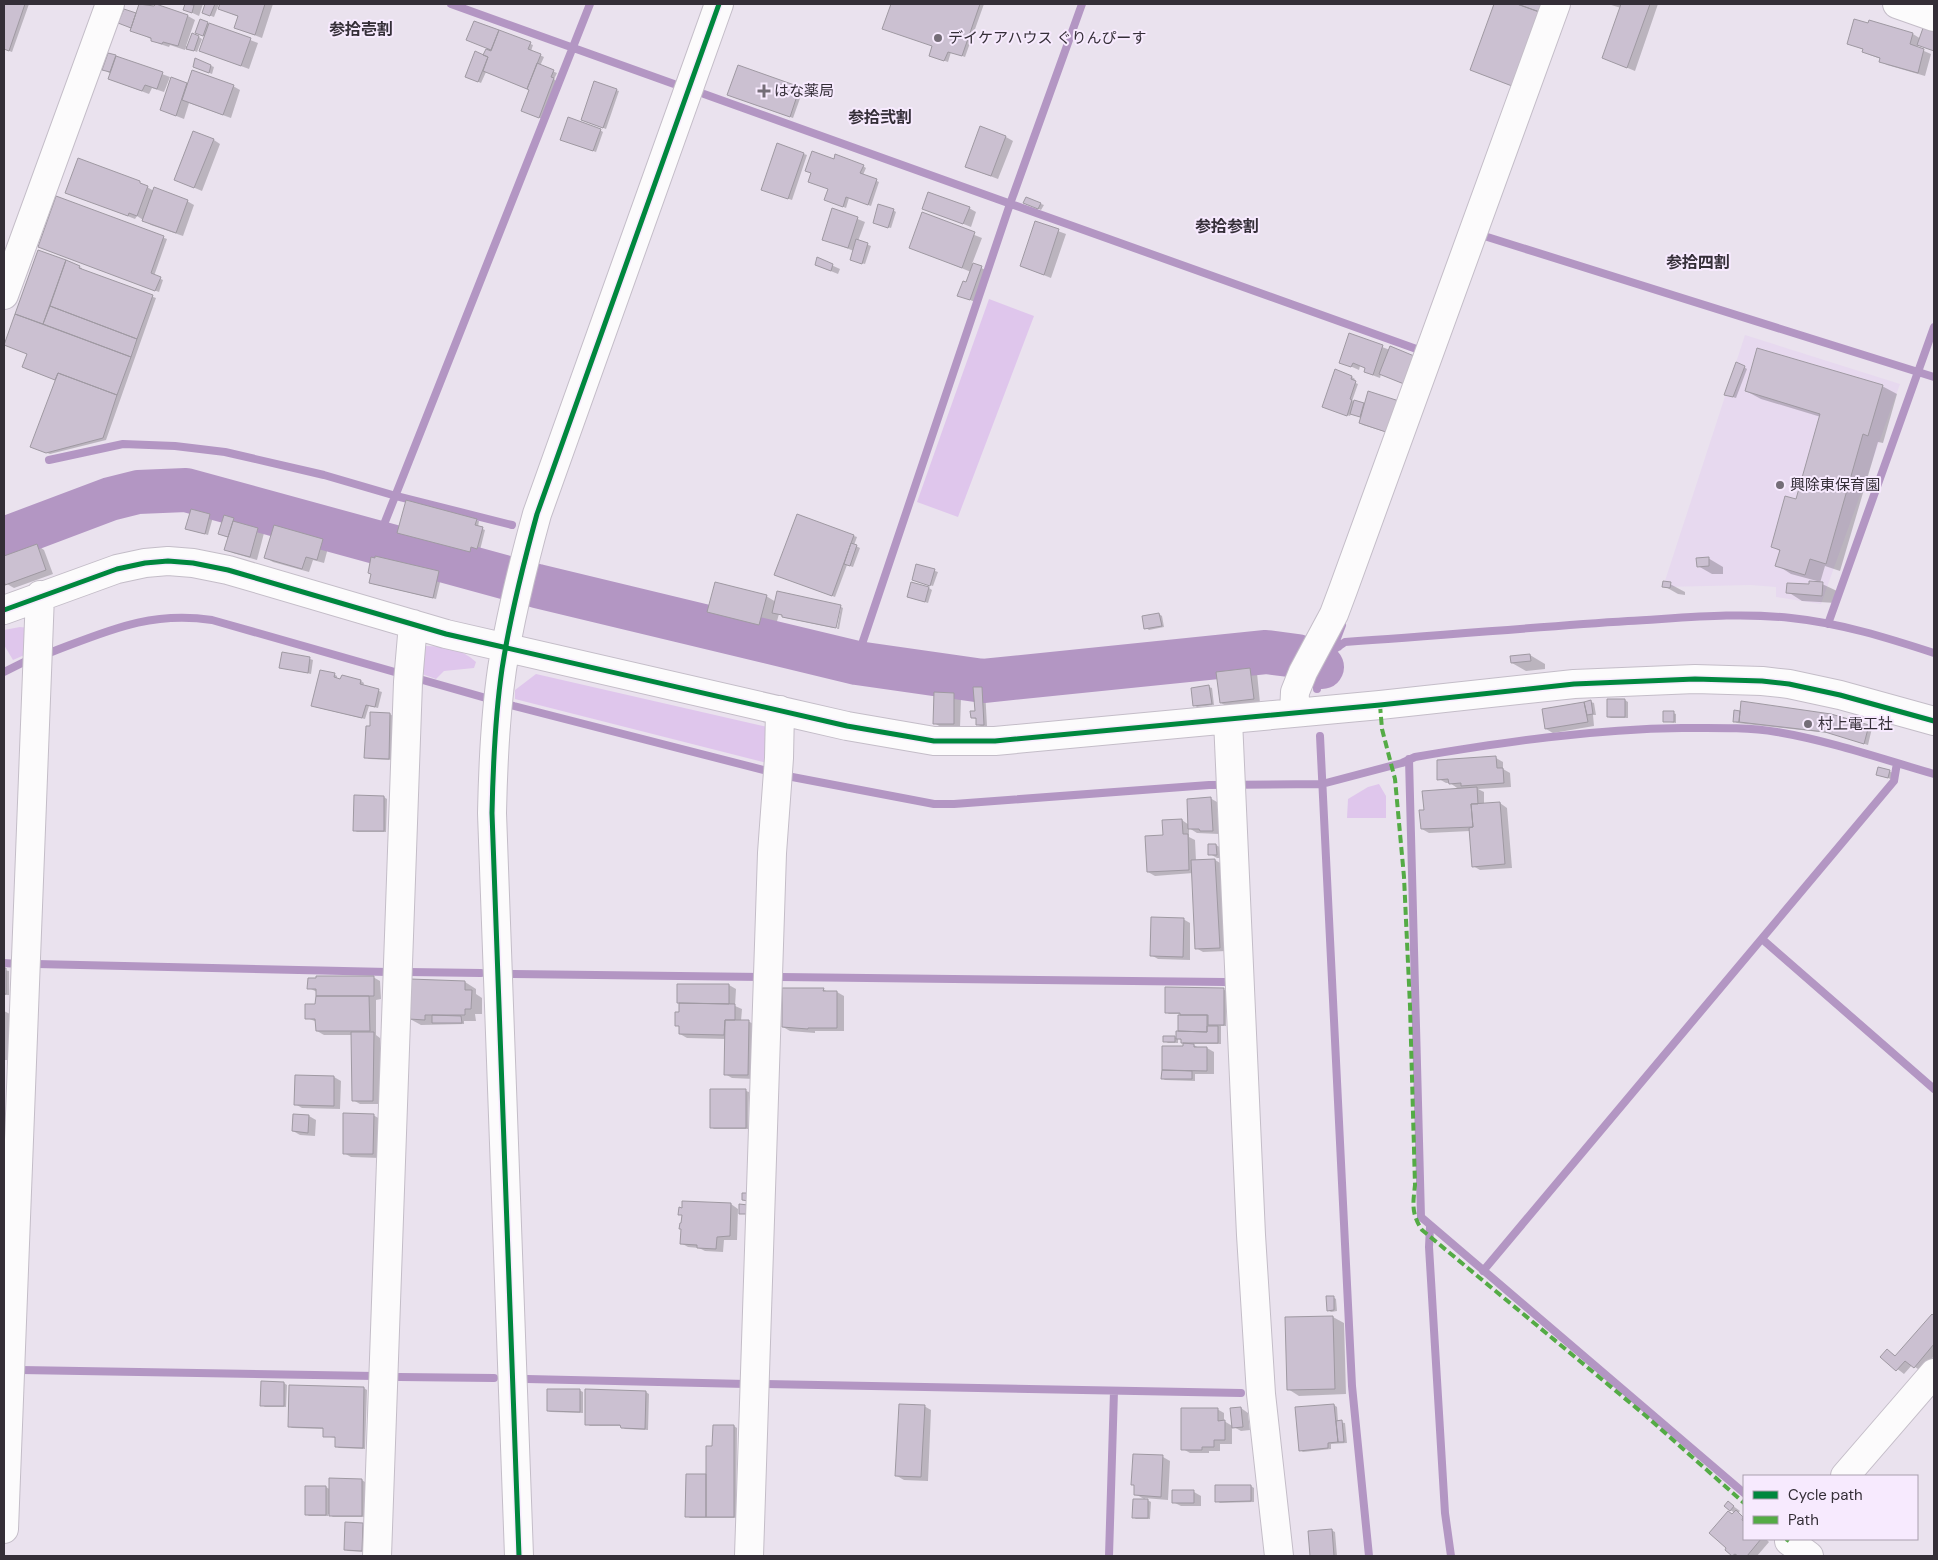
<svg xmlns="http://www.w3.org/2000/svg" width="1938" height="1560" font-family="'DM Sans','Noto Sans JP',sans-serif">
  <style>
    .built { fill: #e7d9ef }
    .green { fill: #dfc6ec }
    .shadow { fill: #0003 }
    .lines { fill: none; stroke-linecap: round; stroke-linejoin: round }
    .stream { stroke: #b396c3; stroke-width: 8 }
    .river { stroke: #b396c3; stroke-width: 44 }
    .building { fill: #cbc0d1; stroke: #9f99a2 }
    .minor-casing { stroke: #c4bdc8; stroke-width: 30 }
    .minor { stroke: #fcfbfc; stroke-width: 28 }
    .quiet { stroke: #54ab45; stroke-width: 4; stroke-dasharray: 8 4; stroke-linecap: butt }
    .cycleway-casing { stroke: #f7eafe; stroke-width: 8 }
    .cycleway { stroke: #00873e; stroke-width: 5 }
    .poi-dot { fill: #746d77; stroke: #f7eafe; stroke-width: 2 }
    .labels { text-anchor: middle; stroke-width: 4; stroke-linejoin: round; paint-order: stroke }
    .poi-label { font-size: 15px; fill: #342e37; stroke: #f7eafe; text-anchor: start }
    .neighbourhood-label { font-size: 16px; font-weight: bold; fill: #342e37; stroke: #f7eafe }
  </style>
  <rect width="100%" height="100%" fill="#eae2ee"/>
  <!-- built -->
  <path class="built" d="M1745 335 1900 384 1821 604 1776 597V587L1751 585 1663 587Z"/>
  <!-- green -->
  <path class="green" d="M989 299 1034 316 958 517 917 502Z
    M20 627 29 628V653L13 660 4 645V630Z
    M426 646C445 646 462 649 476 662L474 668 444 671 436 679 416 672 419 651Z
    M536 674 772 728 771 764 515 699V690Z
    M1379 784 1386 796V818H1347L1348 799 1368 787Z"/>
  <!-- shadow -->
  <path class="shadow" d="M4 4H29L12 52 4 49Z
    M140 4 188 16 195 20 186 46 188 47 192 35 199 37 202 39 197 52 186 47 185 50 170 45 169 47 160 44 123 24 135 14 137 15Z
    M186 4H203L199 16 184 9Z
    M207 4H219L214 17 203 13Z
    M222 4H273L262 38 236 28 239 17 220 9Z
    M892 4H988V5L984 4 965 57 951 52 948 62 933 57V46L884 28Z
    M1495 4H1546L1515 87 1471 70Z
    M1608 4H1658L1635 71 1611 61 1621 8Z
    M201 21 258 43 249 69 200 51 205 37 199 34Z
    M1870 21 1913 34 1921 39 1924 29 1934 32V49L1918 44 1917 48 1931 54 1925 76 1887 65 1880 61 1881 59 1870 55 1863 51 1864 50 1848 43 1868 24Z
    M474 22 533 45 531 51 544 57 540 66 557 73 554 79 556 81 542 119 526 112 531 90 486 72 481 83 469 78 484 57 487 48Z
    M108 54 170 77 164 92 152 88 149 94 109 79 111 74 103 69Z
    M196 60 214 67 212 74 197 68Z
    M738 66 803 90 793 118 731 96Z
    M172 79 189 84 233 86 240 90 231 118 189 103 184 119 161 110Z
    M616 90 619 91 606 129 585 121Z
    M600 130 603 132 596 152 565 141Z
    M1006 137 1013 141 998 179 966 167Z
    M214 140 220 144 202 191 183 183Z
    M778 145 807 155 792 200 765 191Z
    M835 160 863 166 866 168 863 175 879 182 871 206 849 198 846 208 829 201V190L812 173Z
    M140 183 154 191 187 201 194 205 183 236 151 225 137 216 135 219 66 192Z
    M57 198 167 239 154 276 163 280 159 292 39 247Z
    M1027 199 1044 205 1041 210 1028 204Z
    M924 208H969L976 212 971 227Z
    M833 209 865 222 858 241 871 246 865 264 855 261 854 251 823 239Z
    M893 210 896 212 891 228 877 224Z
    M922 214 982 238 972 264 988 271 977 303 959 295 967 284 971 272 910 247Z
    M1036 223 1066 234 1051 278 1021 266Z
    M39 252 79 267 82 268V271L156 298 106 440 50 454 35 448 57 380 26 369 28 354 5 345Z
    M818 259 840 269 838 274 816 265Z
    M1350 335 1390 350 1411 387 1381 374 1380 378 1372 375 1365 371 1366 368 1360 366 1359 370 1341 362Z
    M1744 367 1747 369 1736 398 1729 396Z
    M1352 377 1355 379 1353 382 1358 384 1352 401 1366 405 1392 434 1363 425 1360 423 1362 417 1351 413 1350 416 1326 408Z
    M1882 386 1897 394 1883 443 1878 442 1840 571 1825 566 1820 583 1837 591 1836 603 1802 601 1788 592 1810 586 1817 581 1791 574 1777 565 1781 552 1772 546 1797 501 1821 417 1761 399 1746 391Z
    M191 510 213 517 208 535 190 530Z
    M233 519 264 533 257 560 233 553 226 549 229 538 219 534Z
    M476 520 479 521 478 527 485 530 480 550 474 548 473 553 402 534Z
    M854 536 857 537 854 545 860 548 853 567 847 565 835 597 775 575Z
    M322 540 329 544 324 563 313 560 309 572 273 562 266 558Z
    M37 545 44 550 53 574 14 588 7 584 4 576V557Z
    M376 557 442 574 436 599 373 584 372 574Z
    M1708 558 1723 567V574H1712L1698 566Z
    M917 565 938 572 933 586 916 581Z
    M1670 584 1685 592V595L1678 594 1664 586Z
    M929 588 932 590 928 603 908 597Z
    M766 596 776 602 839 606 834 628 786 618 779 614 774 632 723 619 709 611Z
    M841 607 843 608 839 629H837Z
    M1159 614 1162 616 1164 627 1149 630 1146 628Z
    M1530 655 1545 664V669L1526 671 1512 663 1511 657Z
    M310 659 313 660 311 674 280 667Z
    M1250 669 1257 673 1260 703 1228 707 1221 703Z
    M334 674 337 676V679L361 681 364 683 363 686 382 692 378 708 369 706 365 719 315 707Z
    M1209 687 1212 688 1214 705 1197 707 1194 705Z
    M982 688 985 690 987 726H981L978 725 977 719 972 718 976 712Z
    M935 693 954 694 961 698 960 728 941 727 934 723Z
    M1625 700 1628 702V718H1611L1608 717V701Z
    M1591 702 1594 703 1596 715H1593L1594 726 1553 733 1546 729 1543 710Z
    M1735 712 1830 715 1872 728 1868 745 1829 733 1737 723 1734 721Z
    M1673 713 1676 714V723L1664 721Z
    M390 714 393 716 391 760 369 759 366 757 371 727Z
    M1496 758 1503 762V769L1510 773 1511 787 1478 789 1484 792V805L1500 803 1507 808 1512 868 1480 870 1473 866 1470 831 1429 833 1422 829 1425 811 1460 790 1450 783H1446L1439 779Z
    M1889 771 1893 773 1891 779 1881 776Z
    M384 797 387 799 386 832H357L354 830Z
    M1210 798 1217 802 1219 834 1197 833 1189 828V837L1195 840 1196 861 1215 860 1222 864 1226 951 1203 952 1196 948 1193 873 1155 876 1148 872 1164 837 1182 820 1189 825Z
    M1209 845H1216L1223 849V858H1217L1210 854Z
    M1183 919 1190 923V960L1158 959 1151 955Z
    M4 970 9 971V995H4Z
    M373 977 380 981 381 999 376 1000V1035L380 1038V1104H360L353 1100 352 1035H324L317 1031V1022L307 1018 316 1005 317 992 309 988 317 979Z
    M411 981 465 982 476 989V994L482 998V1014H475L476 1021H464V1024L421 1025 410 1019Z
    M729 985 736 989 735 1006 742 1009 741 1021H748L755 1025 754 1079 732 1078 725 1074 726 1039 687 1038 680 1034V1027L677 1025 680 1013Z
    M823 989 828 992H837L844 996V1031H815V1033L790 1031 783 1027Z
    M1223 989 1226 991V1026H1221V1044H1192L1199 1048H1207L1214 1052V1074H1195V1081L1165 1080 1162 1078 1167 1071 1163 1069 1184 1047 1183 1040 1178 1039V1043H1168L1165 1041 1175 1037 1177 1039 1179 1033V1017L1181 1014H1169L1166 1012Z
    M4 1011 10 1014V1060H4Z
    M334 1077 341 1081 340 1109 302 1108 295 1104Z
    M746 1091 749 1092 748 1129H714L711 1127Z
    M294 1115 309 1116 316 1120 315 1136 300 1135 293 1131Z
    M373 1115 380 1119 379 1158 351 1157 344 1153Z
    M731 1204 738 1209 737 1240H724L723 1252 705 1251 699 1248 688 1247 681 1243 683 1216 680 1214 683 1209Z
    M1333 1297 1336 1299 1337 1311 1331 1312 1328 1310Z
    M1932 1315 1934 1317V1356L1921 1371 1912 1365 1904 1374 1882 1357 1887 1350 1896 1356Z
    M1333 1317 1344 1323 1346 1394 1299 1396 1288 1389 1286 1318Z
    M284 1383 287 1385 286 1407H265L262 1405Z
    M364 1388 367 1390 365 1449 339 1448 336 1446V1438L324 1436V1429L292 1428 289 1426Z
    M579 1390 583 1392V1413L551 1412 548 1411Z
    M587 1391 646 1392 649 1394 648 1430 625 1429 622 1426H590L587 1424Z
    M1334 1405 1337 1407 1338 1422 1345 1423 1347 1443 1331 1444V1449L1303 1452 1300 1450Z
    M924 1406 931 1410 928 1481 904 1480 897 1476Z
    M1241 1408 1248 1413 1250 1430 1241 1431 1232 1426V1444H1220V1451H1209V1453H1190L1183 1449 1217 1409 1224 1413V1421L1234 1427Z
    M734 1426 737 1428 736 1518H690L687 1516 707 1475 714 1447Z
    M1134 1455 1163 1457 1170 1461 1168 1500 1144 1498 1151 1502 1150 1519H1136L1133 1517 1146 1500 1135 1494V1486L1132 1484Z
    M331 1480H362L365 1482V1517H333L328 1514V1516H309L306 1514 326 1487 331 1490Z
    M1251 1486 1254 1488V1502L1220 1503 1217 1501Z
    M1194 1492 1201 1496V1506H1181L1173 1502Z
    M1729 1503 1740 1511 1738 1513 1744 1517V1539H1766L1769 1542 1757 1556 1733 1555V1515L1735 1513 1730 1510Z
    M363 1524 366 1526 365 1552 348 1551 345 1549Z
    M1331 1530 1335 1532 1337 1556H1311L1309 1532Z"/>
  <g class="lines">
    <!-- stream -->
    <path class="stream" d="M451 4 674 84
      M704 94 1422 351
      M1481 235 1934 377
      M49 460 123 444 175 446 225 452 324 475 396 496 512 525
      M377 542 590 4
      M1828 624 1934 327
      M1338 647 1336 641 1342 625
      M49 653C108 631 148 611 212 620L514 706 787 776 934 804H954L1209 785 1322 784 1402 763 1415 757C1504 742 1593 729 1682 728 1714 728 1746 727 1777 732 1830 741 1882 759 1934 774
      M857 663 861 647 1010 204 1082 4
      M4 672 28 660
      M1317 689V680L1329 653 1345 642C1440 636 1534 627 1628 621 1683 618 1737 612 1791 618 1840 623 1888 638 1934 653
      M1320 736 1352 1386 1369 1556
      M1409 759 1421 1217 1744 1493
      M1762 939 1934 1089
      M4 963 18 964
      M36 964 388 972
      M408 972 481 973
      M513 974 762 977
      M781 977 1225 982
      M1430 1227 1429 1247 1445 1513 1451 1556
      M1483 1271 1894 781 1897 763
      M21 1370 375 1376
      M399 1377 494 1378
      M527 1379 746 1384
      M765 1384 1241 1393
      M1109 1556 1114 1391"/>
    <!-- river -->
    <path class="river" d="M4 539 110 499 138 492 186 490 537 586 857 663 983 681 1266 652 1297 656 1322 667"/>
  </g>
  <!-- building -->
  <path class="building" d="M4 4H25L9 51 4 49Z
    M139 4 154 6 156 4 188 15 178 46 163 42 162 44 151 41V38L130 31Z
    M185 4 194 5 192 13 183 10Z
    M205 4H215L210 16 202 13Z
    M220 4H265L255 35 234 28 238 16 218 9Z
    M891 4H980L962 56 948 52 944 61 929 56 932 46 882 29Z
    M1494 4H1517L1539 12 1512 86 1470 70Z
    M1517 4H1543L1540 12Z
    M1621 4H1650L1627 68 1602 58Z
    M124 9 136 13 131 28 118 23Z
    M200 19 208 22 203 36 195 33Z
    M1854 19 1868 23 1869 20 1913 33 1910 44 1924 49 1918 73 1879 62 1880 58 1862 52 1863 49 1847 44Z
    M474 21 499 30 491 50 466 40Z
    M209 23 251 38 241 66 199 51Z
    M1923 28 1934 31V51L1917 45Z
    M499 30 531 42 528 49 541 54 527 89 483 71 488 57 483 55 486 49 491 51Z
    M192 33 199 36 194 51 186 49Z
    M475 51 488 57 478 82 465 77Z
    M108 53 116 55 110 72 102 70Z
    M116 56 163 72 157 89 145 85 142 91 108 79Z
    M195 58 211 65 209 73 193 67Z
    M537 63 554 70 551 77 554 78 539 118 521 111 529 90 527 89Z
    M738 65 800 87 790 117 727 95Z
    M192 70 234 85 223 115 182 100Z
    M171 77 187 83 176 116 160 110Z
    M594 81 617 89 603 128 581 120Z
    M568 117 601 129 593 151 560 140Z
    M980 126 1006 136 991 176 965 167Z
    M193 131 214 139 194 188 174 180Z
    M777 143 804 153 788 199 761 190Z
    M812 151 834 159 835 154 864 165 860 173 877 179 868 205 846 197 843 207 824 200 828 189 808 182 811 173 805 171Z
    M78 158 140 181V183L148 186 137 216 129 213 128 216 65 193Z
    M154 187 188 200 176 233 142 221Z
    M928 192 970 207 963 224 922 209Z
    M56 196 164 236 151 273 161 277 155 291 38 247Z
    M1026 197 1041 203 1038 209 1023 203Z
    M878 204 894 209 888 228 873 223Z
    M832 208 858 217 848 248 822 240Z
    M922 212 975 232 962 268 909 248Z
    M1035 221 1059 229 1044 275 1020 266Z
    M856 239 868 243 862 264 850 260Z
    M38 250 66 260 43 324 15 314Z
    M817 257 833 264 831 271 815 265Z
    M66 260 80 266 79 268 153 295 137 339 50 306Z
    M973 263 982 266 970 300 957 296 963 281 966 282Z
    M50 306 137 339 131 357 43 324Z
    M15 314 131 357 117 395 58 373 55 380 22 367 27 354 4 345Z
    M1349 333 1383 345 1373 375 1364 372 1365 368 1353 363 1351 367 1339 363Z
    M1390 346 1419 358 1404 384 1379 374Z
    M1757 348 1883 385 1868 436 1863 434 1826 564 1810 559 1805 575 1775 566 1780 550 1771 547 1785 496 1796 499 1820 414 1745 391Z
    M1736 362 1745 366 1733 397 1724 395Z
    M1335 369 1352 376 1351 379 1356 381 1350 399 1352 400 1347 416 1322 407Z
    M58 373 117 395 103 438 46 453 30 447Z
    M1368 391 1399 401 1389 433 1359 423Z
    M1354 400 1364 403 1360 417 1350 414Z
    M406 500 477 519 475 525 483 527 477 549 471 547 470 552 397 533Z
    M191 509 210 514 205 534 185 529Z
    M797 514 854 535 832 596 774 575Z
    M224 515 234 518 228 537 218 534Z
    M233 521 258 528 250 557 224 550Z
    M274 525 323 539 317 560 306 557 302 569 264 558Z
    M851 543 857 545 850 566 844 564Z
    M37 544 46 570 5 585 4 580V556Z
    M375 556 439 571 433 598 369 583 371 574 368 573 371 557 375 558Z
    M1709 557V566L1697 567 1696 558Z
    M916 564 935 569 930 586 912 580Z
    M1663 581 1671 582 1670 588 1662 587Z
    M1809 581 1823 582 1822 596 1786 593 1787 583 1809 584Z
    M715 582 767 595 759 625 707 612Z
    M911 582 929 587 925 602 907 597Z
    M777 591 841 605 836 628 782 617V615L772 613Z
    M1159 613 1162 626 1144 629 1142 616Z
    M282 652 310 657 308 673 279 668Z
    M1530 654 1531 661 1511 663 1510 656Z
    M1250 668 1254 699 1220 703 1216 672Z
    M320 670 335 673 334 677 340 679 342 675 361 680 360 684 379 689 375 707 366 705 362 718 311 706Z
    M1209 685 1212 704 1193 706 1191 688Z
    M973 687H982L984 725H976V718H971L970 711H975Z
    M934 692 954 693V724H933Z
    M1607 699H1625V717H1607Z
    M1591 700 1593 714 1587 715 1584 702Z
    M1741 701 1831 714 1869 725 1864 744 1825 732 1739 722Z
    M1584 702 1588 722 1545 729 1542 709Z
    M1734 710 1740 711 1739 722H1733Z
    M1663 711H1674V722H1663Z
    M370 712 390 713 389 759 364 758 366 726H370Z
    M1496 756 1497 768H1503L1504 783 1461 786V783L1449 784 1448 779 1437 780V760Z
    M1878 767 1890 770 1888 778 1876 775Z
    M1477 787 1478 804H1471L1473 827 1421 829 1419 810H1424L1422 791Z
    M354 795 384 796V831H353Z
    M1211 797 1213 831H1200L1199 829H1188L1187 799Z
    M1500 802 1505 864 1472 867 1469 828 1473 827 1471 804Z
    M1182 819 1183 834H1188L1189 870 1147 872 1145 836 1163 835 1162 820Z
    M1208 844H1216L1217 855H1208Z
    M1215 859 1220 948 1195 949 1191 860Z
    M1151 917 1184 918 1183 957 1150 956Z
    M4 968H6V994H4Z
    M316 976H374V996H316V989H307L308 978H316Z
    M410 979 465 981V990H472L471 1009H465V1015H425V1020L409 1019Z
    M677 984H729V1004L677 1003Z
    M1165 987 1224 988V1025H1208V1015H1180V1013H1165Z
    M782 988H824L823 991H837V1028H808V1029L782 1027Z
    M316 996H369L370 1031H316L315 1019H305V1004H315Z
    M679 1003 735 1004V1020H725L724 1035 679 1034V1026H675V1012H679Z
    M432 1015 461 1016 462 1023H432Z
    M1178 1015H1207V1032L1178 1031Z
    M725 1020H749L748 1075H724Z
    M1207 1026H1218V1043H1181V1039H1176V1031L1207 1032Z
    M351 1032H374L373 1101H352Z
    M1163 1036H1175V1042H1163Z
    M1183 1043 1194 1044V1047H1207V1071L1162 1070V1046H1183Z
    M1162 1070 1192 1071V1079H1161Z
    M295 1075 334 1076V1106L294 1105Z
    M710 1089H746V1128H710Z
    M343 1113 374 1114 373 1154H343Z
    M293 1114 309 1115 308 1133 292 1131Z
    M742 1193H749V1201L742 1200Z
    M682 1201 731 1203 730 1236 717 1237 716 1249 697 1248V1245L680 1244 681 1229H679L680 1223H681L682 1215H678L679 1207 682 1208Z
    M739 1204 748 1205V1214H739Z
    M1326 1296H1334V1310L1327 1311Z
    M1932 1314 1934 1316V1344L1914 1368 1905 1361 1896 1371 1880 1357 1887 1349 1895 1356Z
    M1333 1316 1335 1389 1287 1390 1285 1317Z
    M261 1381 284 1382V1406H260Z
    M289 1385 364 1387 363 1448 335 1447V1437H323V1428L288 1427Z
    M547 1389H580V1412L547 1411Z
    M585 1389 646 1391 645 1429 621 1428 620 1425H585Z
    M899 1404 925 1405 921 1477 895 1476Z
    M1334 1404 1338 1442 1328 1443V1448L1299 1451 1295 1407Z
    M1241 1407 1243 1427 1232 1428 1230 1408Z
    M1181 1408H1218V1421L1225 1420V1440H1214V1447H1202V1450H1181Z
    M1342 1420 1344 1442H1338L1336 1421Z
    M713 1425H734V1517H706V1446H712Z
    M1133 1454 1163 1455 1161 1497 1134 1495V1485H1131Z
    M686 1474H706V1517H685Z
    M329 1478 362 1479V1516H329Z
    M1215 1485H1251V1501L1215 1502Z
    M305 1486H326V1515H305Z
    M1172 1490H1194V1503H1172Z
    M1133 1499H1148V1518H1132Z
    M1728 1501 1734 1506 1730 1511 1724 1506Z
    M1736 1510 1743 1517 1742 1520 1744 1522V1539H1761L1747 1556H1738L1735 1554 1732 1556 1725 1550 1726 1548 1709 1533 1728 1511 1732 1514Z
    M345 1522 363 1523 362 1551 344 1550Z
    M1332 1529 1334 1556H1310L1308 1531Z"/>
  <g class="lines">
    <defs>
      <path id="minor" d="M1897 4 1934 17
        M4 295 110 4
        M4 610 117 569 145 563 168 561 193 563 228 570 446 634 847 726 934 741H995L1380 705 1574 684 1695 679 1762 681 1789 684 1840 695 1934 721
        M1294 713 1295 692 1303 672 1334 614 1343 590 1556 4
        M1228 720 1251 1235 1261 1394 1279 1556
        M1845 1476 1934 1373
        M4 1529 40 595
        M1789 1541 1809 1556
        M377 1556 408 682 413 624
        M519 1556 492 813C493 765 495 717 502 669 510 617 523 565 537 514L719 4
        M749 1556 772 853 779 758 780 710"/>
    </defs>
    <!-- minor casing -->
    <use href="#minor" class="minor-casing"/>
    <!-- minor -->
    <use href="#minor" class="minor"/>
    <!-- quiet -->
    <path class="quiet" d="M1380 705 1382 729 1395 779 1404 877 1410 1006 1415 1185C1413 1204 1411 1213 1422 1230L1646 1416 1744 1503
      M1786 1539 1789 1541"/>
    <defs>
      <path id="cycleway" d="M4 610 117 569 145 563 168 561 193 563 228 570 446 634 847 726 934 741H995L1380 705 1574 684 1695 679 1762 681 1789 684 1840 695 1934 721
        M519 1556 492 813C493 765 495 717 502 669 510 617 523 565 537 514L719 4"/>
    </defs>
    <!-- cycleway casing -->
    <use href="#cycleway" class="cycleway-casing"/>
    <!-- cycleway -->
    <use href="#cycleway" class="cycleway"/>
  </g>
  <!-- markers -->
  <g class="poi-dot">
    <circle cx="938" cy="38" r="5"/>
    <path d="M761.5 83.5h5v5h5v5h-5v5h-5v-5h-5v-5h5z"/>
    <circle cx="1780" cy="485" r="5"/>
    <circle cx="1808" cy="724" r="5"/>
  </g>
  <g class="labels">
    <!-- poi labels -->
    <g class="poi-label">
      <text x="948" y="43">デイケアハウス ぐりんぴーす</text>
      <text x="774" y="96">はな薬局</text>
      <text x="1790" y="490">興除東保育園</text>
      <text x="1818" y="729">村上電工社</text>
    </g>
    <!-- neighbourhood labels -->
    <g class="neighbourhood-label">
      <text x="361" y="35">参拾壱割</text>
      <text x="880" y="123">参拾弐割</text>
      <text x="1227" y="232">参拾参割</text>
      <text x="1698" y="268">参拾四割</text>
    </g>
  </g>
  <!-- border -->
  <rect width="1938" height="1560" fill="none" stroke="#342e37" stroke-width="10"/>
  <!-- legend -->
  <rect x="1743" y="1475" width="175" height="65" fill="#f7eafe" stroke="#a99fae"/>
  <rect x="1753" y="1491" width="25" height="8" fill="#00873e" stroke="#a99fae"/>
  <text x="1788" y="1500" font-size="15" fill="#342e37">Cycle path</text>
  <rect x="1753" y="1516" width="25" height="8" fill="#54ab45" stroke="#a99fae"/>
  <text x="1788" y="1525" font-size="15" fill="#342e37">Path</text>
</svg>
